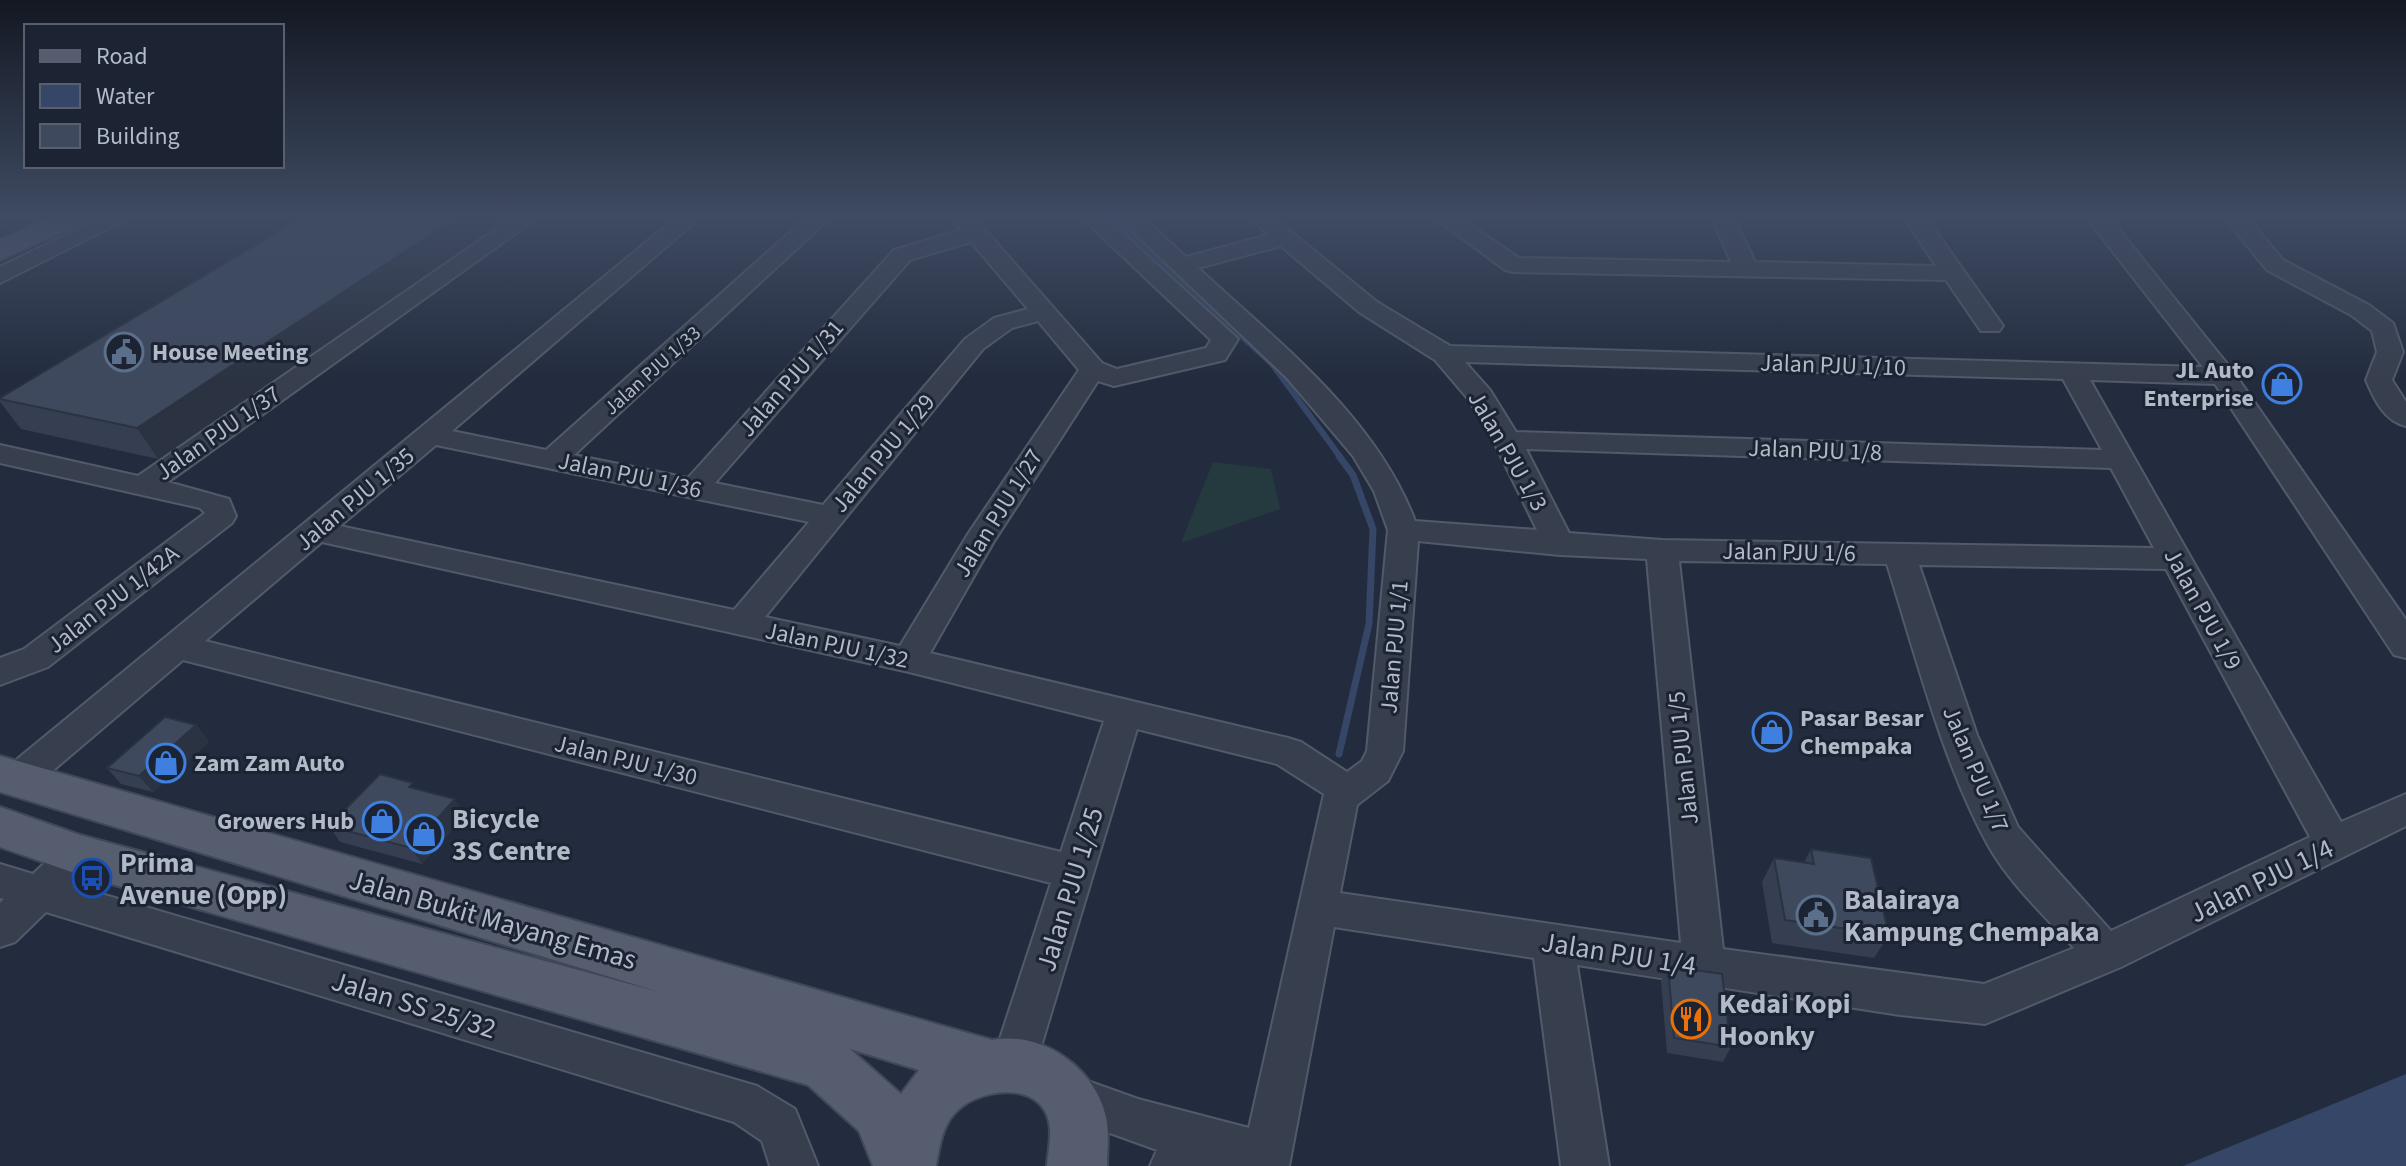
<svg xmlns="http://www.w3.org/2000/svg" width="2406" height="1166" font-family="'Source Sans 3',sans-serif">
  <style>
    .green { fill: #253a3f }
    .water { fill: #354666 }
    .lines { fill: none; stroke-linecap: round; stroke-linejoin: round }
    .stream-far1 { stroke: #354666; stroke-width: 6 }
    .stream { stroke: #354666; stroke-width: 7 }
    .minor-casing { stroke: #525a69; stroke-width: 4 }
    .major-casing { stroke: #404857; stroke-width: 4 }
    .minor { fill: #373f4e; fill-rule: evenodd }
    .major { fill: #555d6e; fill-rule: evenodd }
    .wall { fill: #353f51 }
    .shaded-wall { fill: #2b3342 }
    .building { fill: #3e495e; stroke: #2b3342; stroke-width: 2 }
    .labels { text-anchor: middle; stroke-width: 6; stroke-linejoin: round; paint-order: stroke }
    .far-street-label { font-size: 20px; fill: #b2bac9; stroke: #1c2433 }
    .poi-label { font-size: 24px; font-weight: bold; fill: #b2bac9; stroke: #1c2433; text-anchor: start }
    .street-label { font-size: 24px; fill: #b2bac9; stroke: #1c2433 }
    .near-poi-label { font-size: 28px; font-weight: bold; fill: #b2bac9; stroke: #1c2433; text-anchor: start }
    .near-street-label { font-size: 28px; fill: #b2bac9; stroke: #1c2433 }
  </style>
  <rect width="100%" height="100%" fill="#232c3e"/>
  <!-- green -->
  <path class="green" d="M1213 462 1271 469 1280 509 1181 543Z"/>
  <!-- water -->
  <path class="water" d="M2406 1074V1166H2183Z"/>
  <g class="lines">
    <!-- stream-far1 -->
    <path class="stream-far1" d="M1112 216 1272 364 1341 458"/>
    <!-- stream -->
    <path class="stream" d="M1339 754 1369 624 1373 529 1353 475 1339 456"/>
    <defs>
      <path id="minor" d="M105 216H133L0 283V267Z
        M515 216H540L168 482 229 499 236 516 232 523 48 667 0 685V658L24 649 205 513 200 508 0 463V445L138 476Z
        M678 216H702L452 431 546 450 808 216H832L574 455 688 478 894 250 961 230 950 216H973L1102 363 1117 369 1206 348 1211 340 1080 216H1104L1238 339 1225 360 1114 386 1098 381 993 543 930 653 1288 738 1301 742 1347 772 1362 761 1367 751 1388 530 1374 491 1353 456 1287 378 1117 216H1141L1186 257 1268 235 1248 216H1272L1377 302 1450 346 2203 367 2085 216H2108L2232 370 2406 620V658L2394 655 2215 384 2090 380 2341 822 2406 794V826L2121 967 1985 1024 1900 1015 1577 965 1609 1166H1561L1534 958 1334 927 1289 1166H1150L1157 1150 1052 1112 1045 1096 1052 1080 1068 1074 1138 1099 1249 1128 1324 794 1277 764 1137 729 1036 1063 1030 1078 1014 1084 998 1078 992 1063 1051 883 183 660 30 790 17 795 4 790 0 777 4 770ZM971 242 1028 309 994 318 965 339 823 505 715 483 910 260ZM1281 246 1359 312 1435 360 1469 400 1493 440 1537 530 1415 521C1376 417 1278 342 1198 268ZM1038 321 1079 370 968 534 900 646 765 617 983 349 1012 328ZM1465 362 2063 379 2102 450 1516 432 1490 390ZM436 445 809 522 734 610 340 526ZM1526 449 2111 468 2154 548 1662 540 1569 533ZM1418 541 1560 555 1647 559 1681 943 1340 893 1357 805 1388 781 1403 751ZM322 542 909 672 1104 721 1061 852 205 641ZM1679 561 1887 564C1915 653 1943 764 1988 845 2009 883 2045 916 2074 948L1984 984 1723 949ZM1919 565 2166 569 2310 837 2111 931 2018 827 1977 735Z
        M1432 216H1457L1519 258 1731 262 1711 216H1733L1755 262 1936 266 1903 216H1925L2003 326 1999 331H1981L1946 280 1513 272 1505 270Z
        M2223 216H2246L2283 260 2369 305 2393 323 2403 352 2392 380 2406 402V426C2384 421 2374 399 2366 380L2377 352 2372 331 2351 315 2267 270Z
        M80 839 94 843 100 855 94 867 74 886 757 1086 795 1109 818 1166H770L762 1141 734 1122 46 912 15 942 0 947V903L4 899 0 898V864L33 874 66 843Z"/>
      <path id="major" d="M52 216H88L84 222 0 260V240Z
        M0 756 992 1040C1044 1030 1099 1071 1107 1122 1109 1136 1107 1152 1107 1166H1047C1048 1153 1052 1135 1049 1122 1040 1081 983 1088 959 1109 942 1124 940 1145 936 1166H873L859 1131 808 1085 80 875 0 847V807L80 835 663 993 0 792ZM850 1049 919 1070 901 1094Z"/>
    </defs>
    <!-- minor casing -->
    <use href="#minor" class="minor-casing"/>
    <!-- major casing -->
    <use href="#major" class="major-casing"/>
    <!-- minor -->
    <use href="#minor" class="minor"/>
    <!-- major -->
    <use href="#major" class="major"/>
  </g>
  <!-- wall -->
  <path class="wall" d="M304 216H511L158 459 21 429 0 402V398Z
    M196 725 209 742 153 792 121 784 107 768Z
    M416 789 465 815 422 864 340 842 329 826Z
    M1811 849 1889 935 1874 958 1772 943 1762 882 1774 858 1804 862Z
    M1668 966 1731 1047 1723 1062 1667 1053 1661 981Z"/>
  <!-- shaded-wall -->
  <path class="shaded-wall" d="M459 216H511L158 459 137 428Z
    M196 725 209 742 153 792 139 776Z
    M455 799 465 815 422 864 411 848Z"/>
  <!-- building -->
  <path class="building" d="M304 216H459L137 428 0 399V398Z
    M165 717 196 725 139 776 107 768Z
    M380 774 413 783 409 787 455 799 411 848 329 826Z
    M1811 849 1871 858 1889 935 1785 920 1774 858 1814 864Z
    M1668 966 1722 974 1731 1047 1674 1038Z"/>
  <!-- sky -->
  <linearGradient id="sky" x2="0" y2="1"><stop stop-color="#131822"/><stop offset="0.57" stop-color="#3f4b63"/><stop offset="1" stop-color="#3f4b63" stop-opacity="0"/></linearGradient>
  <rect width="2406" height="379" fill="url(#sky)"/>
  <!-- icons -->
  <defs>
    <symbol id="civic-ring" viewBox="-11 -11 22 22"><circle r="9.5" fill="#1c2433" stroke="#5c6f8a" stroke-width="1.5"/><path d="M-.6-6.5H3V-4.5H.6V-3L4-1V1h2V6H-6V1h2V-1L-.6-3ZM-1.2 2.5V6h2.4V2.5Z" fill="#5c6f8a"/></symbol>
    <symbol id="shop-ring" viewBox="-11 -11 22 22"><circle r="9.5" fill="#1c2433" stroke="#3f7fe0" stroke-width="1.5"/><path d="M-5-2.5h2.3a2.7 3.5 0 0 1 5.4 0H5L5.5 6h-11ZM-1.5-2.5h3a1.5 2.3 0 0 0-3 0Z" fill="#3f7fe0"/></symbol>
    <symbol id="bus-ring" viewBox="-11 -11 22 22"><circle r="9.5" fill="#1c2433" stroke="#1a4fb4" stroke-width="1.5"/><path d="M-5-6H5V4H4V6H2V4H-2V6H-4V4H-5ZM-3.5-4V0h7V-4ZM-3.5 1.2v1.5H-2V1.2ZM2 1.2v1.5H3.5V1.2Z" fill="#1a4fb4"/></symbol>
    <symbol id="restaurant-ring" viewBox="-11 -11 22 22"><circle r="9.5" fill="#1c2433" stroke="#e8710a" stroke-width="1.5"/><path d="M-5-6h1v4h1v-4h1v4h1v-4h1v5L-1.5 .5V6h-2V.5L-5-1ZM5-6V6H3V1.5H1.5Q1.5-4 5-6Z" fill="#e8710a"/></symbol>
  </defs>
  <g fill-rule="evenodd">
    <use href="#civic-ring" x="102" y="330" width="44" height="44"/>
    <use href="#shop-ring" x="2260" y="362" width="44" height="44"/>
    <use href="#shop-ring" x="1750" y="710" width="44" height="44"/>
    <use href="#shop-ring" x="144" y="741" width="44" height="44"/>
    <use href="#shop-ring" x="360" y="799" width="44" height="44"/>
    <use href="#shop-ring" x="402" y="812" width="44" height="44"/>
    <use href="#bus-ring" x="70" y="856" width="44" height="44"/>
    <use href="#civic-ring" x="1794" y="893" width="44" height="44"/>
    <use href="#restaurant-ring" x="1669" y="997" width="44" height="44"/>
  </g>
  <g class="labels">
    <!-- far-street labels -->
    <g class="far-street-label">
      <text transform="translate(652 370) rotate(-42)" y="7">Jalan PJU 1/33</text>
    </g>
    <!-- poi labels -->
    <g class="poi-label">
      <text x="152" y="360">House Meeting</text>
      <text x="2254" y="378" text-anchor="end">JL Auto<tspan x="2254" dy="28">Enterprise</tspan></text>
      <text x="1800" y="726">Pasar Besar<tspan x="1800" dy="28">Chempaka</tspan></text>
      <text x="194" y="771">Zam Zam Auto</text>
      <text x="354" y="829" text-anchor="end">Growers Hub</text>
    </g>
    <!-- street labels -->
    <g class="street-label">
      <text transform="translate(1833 365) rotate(2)" y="8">Jalan PJU 1/10</text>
      <text transform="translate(791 378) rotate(-49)" y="8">Jalan PJU 1/31</text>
      <text transform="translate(218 433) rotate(-35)" y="8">Jalan PJU 1/37</text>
      <text transform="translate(1815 450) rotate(2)" y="8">Jalan PJU 1/8</text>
      <text transform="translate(1508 451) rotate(60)" y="8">Jalan PJU 1/3</text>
      <text transform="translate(883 453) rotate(-50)" y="8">Jalan PJU 1/29</text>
      <text transform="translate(630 475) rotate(12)" y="8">Jalan PJU 1/36</text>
      <text transform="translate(355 499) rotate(-40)" y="8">Jalan PJU 1/35</text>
      <text transform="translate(998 513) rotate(-58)" y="8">Jalan PJU 1/27</text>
      <text transform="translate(1789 552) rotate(1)" y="8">Jalan PJU 1/6</text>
      <text transform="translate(113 599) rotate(-38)" y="8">Jalan PJU 1/42A</text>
      <text transform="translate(2203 609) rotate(61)" y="8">Jalan PJU 1/9</text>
      <text transform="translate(837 645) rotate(12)" y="8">Jalan PJU 1/32</text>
      <text transform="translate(1394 647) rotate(-85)" y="8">Jalan PJU 1/1</text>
      <text transform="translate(1683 758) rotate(-96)" y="8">Jalan PJU 1/5</text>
      <text transform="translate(626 760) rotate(14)" y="8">Jalan PJU 1/30</text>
      <text transform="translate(1976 769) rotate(67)" y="8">Jalan PJU 1/7</text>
    </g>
    <!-- near-poi labels -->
    <g class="near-poi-label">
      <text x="452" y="828">Bicycle<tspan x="452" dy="32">3S Centre</tspan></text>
      <text x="120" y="872">Prima<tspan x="120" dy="32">Avenue (Opp)</tspan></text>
      <text x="1844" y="909">Balairaya<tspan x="1844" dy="32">Kampung Chempaka</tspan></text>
      <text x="1719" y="1013">Kedai Kopi<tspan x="1719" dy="32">Hoonky</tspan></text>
    </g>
    <!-- near-street labels -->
    <g class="near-street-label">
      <text transform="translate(2261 880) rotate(-26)" y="10">Jalan PJU 1/4</text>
      <text transform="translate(1069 889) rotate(-73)" y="10">Jalan PJU 1/25</text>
      <text transform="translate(493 919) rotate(16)" y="10">Jalan Bukit Mayang Emas</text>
      <text transform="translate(1619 953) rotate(9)" y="10">Jalan PJU 1/4</text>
      <text transform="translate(414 1004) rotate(17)" y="10">Jalan SS 25/32</text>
    </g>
  </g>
  <!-- legend -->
  <rect x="24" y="24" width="260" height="144" fill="#1c2433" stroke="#58606f" stroke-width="2"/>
  <rect x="40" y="50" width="40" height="12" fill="#555d6e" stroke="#58606f" stroke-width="2"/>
  <text x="96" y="64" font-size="24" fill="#b2bac9">Road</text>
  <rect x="40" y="84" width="40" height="24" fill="#354666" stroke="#58606f" stroke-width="2"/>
  <text x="96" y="104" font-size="24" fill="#b2bac9">Water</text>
  <rect x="40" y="124" width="40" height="24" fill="#3e495e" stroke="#58606f" stroke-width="2"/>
  <text x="96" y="144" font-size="24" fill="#b2bac9">Building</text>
</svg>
